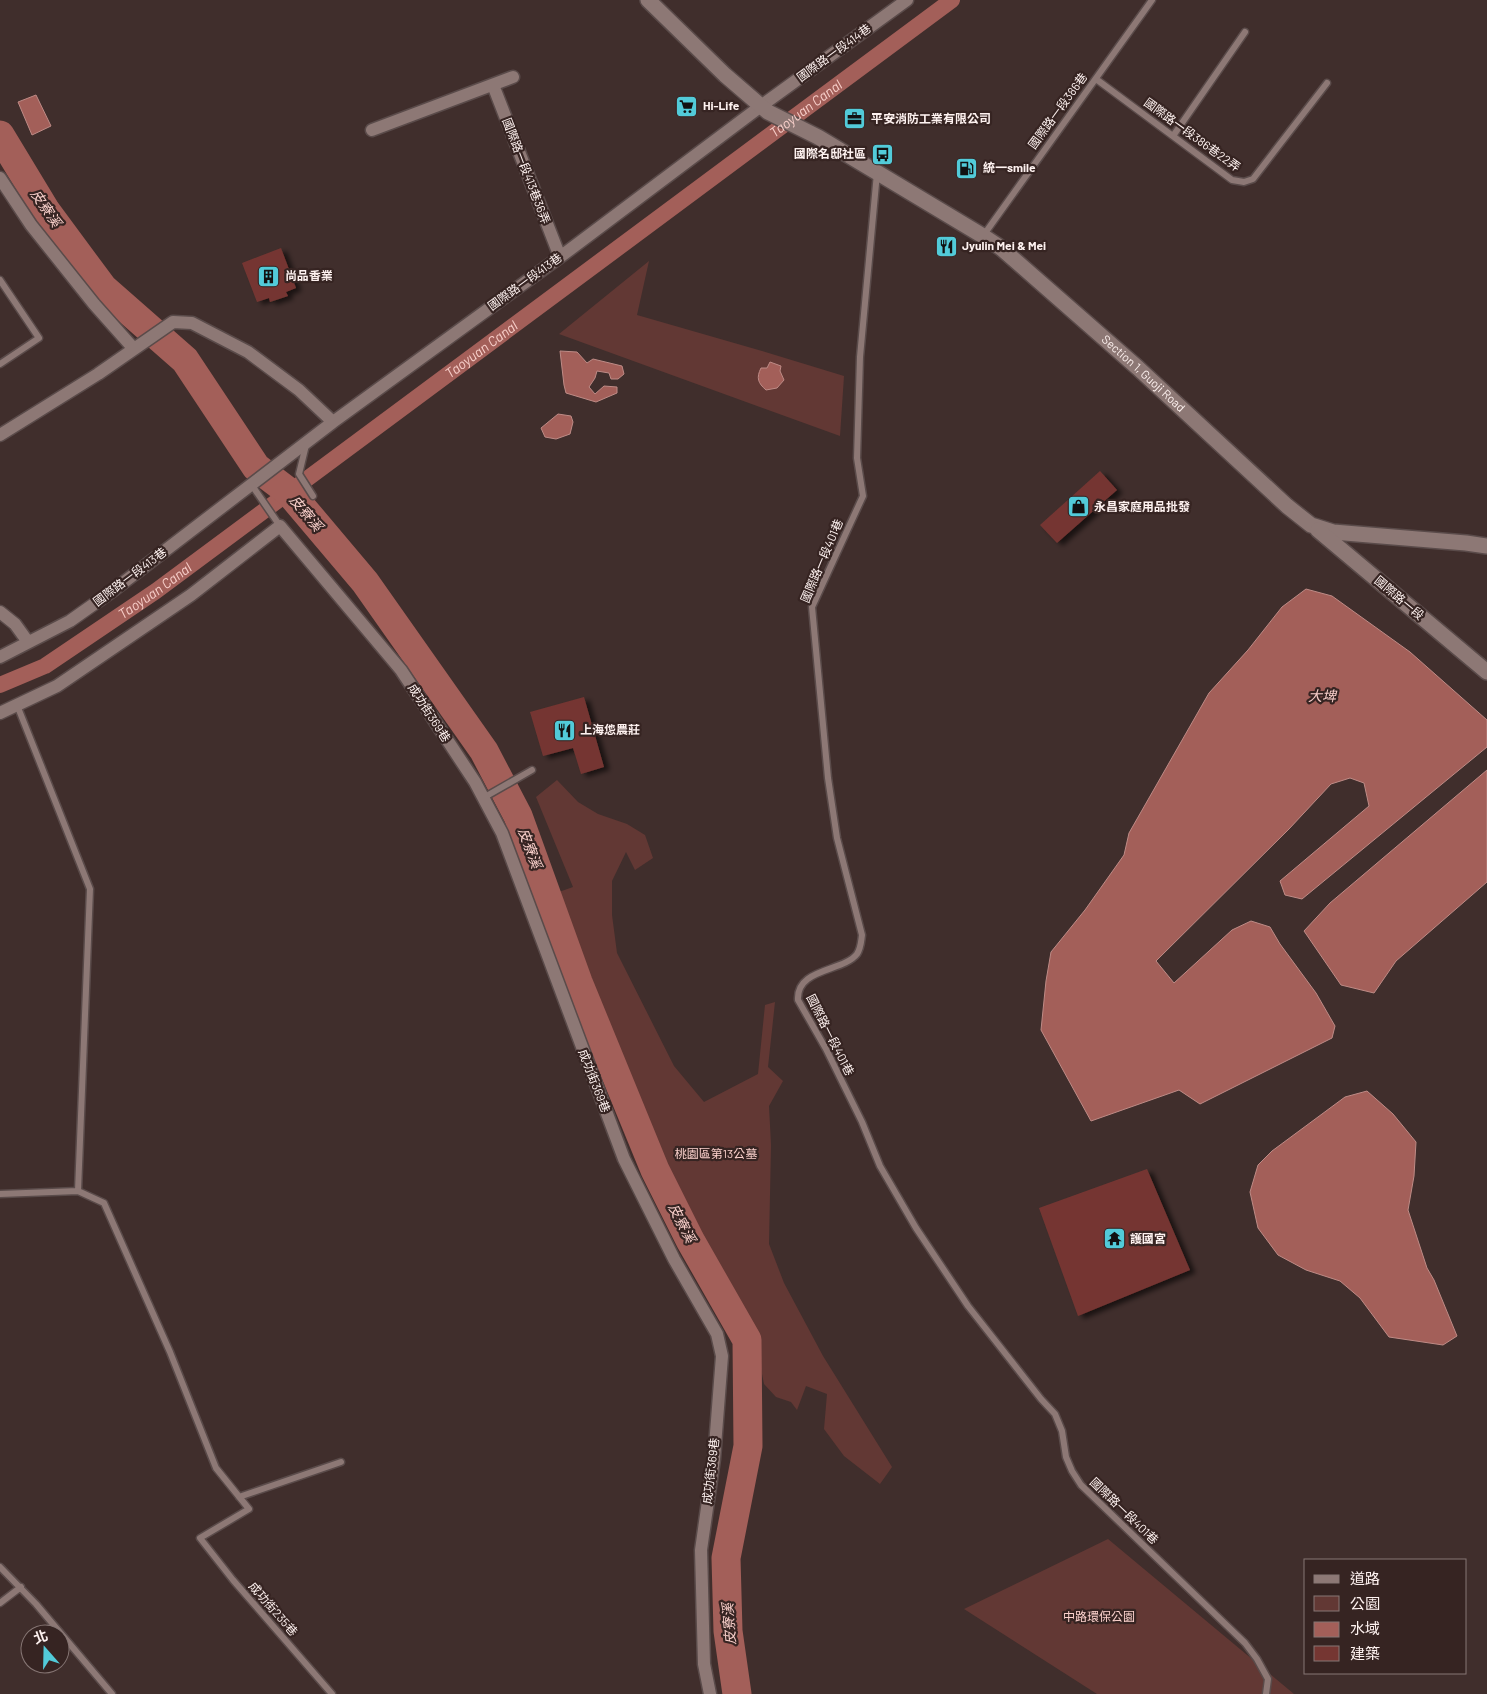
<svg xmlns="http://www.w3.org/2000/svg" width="1487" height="1694" font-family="Barlow,'Noto Sans TC',sans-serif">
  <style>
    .green { fill: #623834 }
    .water { fill: #a35f59; stroke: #be8b86 }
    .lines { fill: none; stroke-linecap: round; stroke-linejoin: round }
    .canal { stroke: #a35f59; stroke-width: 16 }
    .river { stroke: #a35f59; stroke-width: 29 }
    .building { fill: #753632; filter: url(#shadow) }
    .service-casing { stroke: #5a4b4a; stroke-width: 9 }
    .minor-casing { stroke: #5a4b4a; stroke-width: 15 }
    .tertiary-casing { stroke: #5a4b4a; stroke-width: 18 }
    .service { stroke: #8d7875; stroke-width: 6 }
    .minor { stroke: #8d7875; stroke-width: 12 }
    .tertiary { stroke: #8d7875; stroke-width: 15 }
    .labels { text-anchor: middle; stroke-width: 4.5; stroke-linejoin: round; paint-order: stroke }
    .street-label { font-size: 12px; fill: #fef2f0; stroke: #362422 }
    .poi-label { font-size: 12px; font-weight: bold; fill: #fef2f0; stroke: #362422; text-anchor: start }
    .park-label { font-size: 12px; fill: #fcd2cd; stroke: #362422 }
    .water-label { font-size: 14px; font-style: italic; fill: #f8cfca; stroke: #362422 }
  </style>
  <defs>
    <filter id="shadow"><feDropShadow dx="5.5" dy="3" stdDeviation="2.5" flood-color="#0009"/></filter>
  </defs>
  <rect width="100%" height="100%" fill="#402e2c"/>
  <!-- green -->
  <path class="green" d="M649 261 637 315 762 351 844 376 840 436 559 334Z
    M557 780 578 802 598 814 627 824 645 835 653 858 635 870 626 852 612 881V915L617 953 674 1066 704 1102 758 1074 765 1005 775 1002 768 1067 783 1081 769 1106 771 1145 769 1244 784 1283 823 1356 892 1467 880 1484 844 1456 824 1429 827 1394 806 1386 797 1410 791 1402 776 1397 764 1384 754 1334 661 1164 565 924 556 893 573 887 536 797Z
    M1108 1539 1294 1694H1097L964 1609Z"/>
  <!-- water -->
  <path class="water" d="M36 95 51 126 32 135 18 102Z
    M560 351 577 352 587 363 593 359 622 366 624 374 618 379H611L609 373 597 371 595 378 589 387 595 394 604 386 617 387V393L596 402 566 393 564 385Z
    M770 362 781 366 780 371 784 380 777 388 766 390C758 383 756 378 761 368H767Z
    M558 414 571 416 573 422 570 434 556 439 545 437 541 428Z
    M1306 589 1332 596 1410 652 1487 720V747L1302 899 1285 895 1280 881 1369 806 1364 783 1350 778 1331 784 1289 829 1156 961 1174 983 1232 930 1251 921 1270 927 1280 944 1316 993 1335 1026 1332 1038 1200 1104 1179 1090 1091 1121 1041 1030 1046 981 1051 952 1085 910 1124 855 1129 833 1209 693 1248 650 1282 607Z
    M1487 770V882L1396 961 1374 993 1341 985 1304 931 1330 903Z
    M1367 1091 1393 1114 1416 1142 1414 1176 1408 1210 1427 1268 1434 1280 1457 1336 1443 1345 1389 1337 1360 1298 1340 1281 1306 1270 1278 1255 1258 1228 1250 1192 1258 1165 1272 1151 1345 1097Z"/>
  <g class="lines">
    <!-- canal -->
    <path class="canal" id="s1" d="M0 685 45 666 156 591 952 0"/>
    <!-- river -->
    <path class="river" d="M0 135 46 211 103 288 185 360 256 467 289 492 365 582 484 751 518 816 578 982 655 1170 690 1240 747 1340 748 1446 726 1558 728 1631 737 1694"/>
  </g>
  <!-- building -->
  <path class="building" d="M281 248 296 288 286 292 288 296 270 302 269 298 257 302 242 263Z
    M1100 471 1117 490 1057 543 1040 525Z
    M584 697 604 767 581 774 573 748 543 756 530 712Z
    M1147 1169 1190 1270 1078 1316 1039 1208Z"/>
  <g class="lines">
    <defs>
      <path id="service" d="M1096 79 1232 180 1244 182 1253 179 1327 83
        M1173 136 1245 32
        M877 173 860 357 857 458 863 496 812 607 828 778 837 838 862 935C861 942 861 948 857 954 843 972 796 968 798 1000L826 1049 862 1122 880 1166 916 1228 968 1306 1041 1399 1055 1414 1062 1431 1066 1457 1072 1471 1081 1485 1245 1643 1257 1659 1268 1679 1266 1694
        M983 236 1152 0
        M0 280 39 338 0 364
        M306 445 299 474 313 496
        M251 484 280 526
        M17 705 90 889 78 1191
        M483 798 532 770
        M0 1194 78 1191 104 1203 170 1352 216 1468 249 1509 200 1538 233 1580 332 1694
        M239 1497 341 1462
        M0 1567 36 1604 112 1694
        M0 1603 21 1587"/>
      <path id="minor" d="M493 85 560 257
        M372 130 513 77
        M0 178 31 225 94 304 134 349
        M0 435 98 374 173 322 192 323 248 352 299 390 333 422
        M0 612 15 624 28 642
        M0 657 70 621 111 592 333 422 560 257 761 106 907 0
        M0 713 57 686 191 595 280 526 401 670 475 782 502 833 624 1159 674 1259 717 1334 722 1356 714 1459 701 1550 704 1664 710 1694"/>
      <g id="tertiary">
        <path id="s2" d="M648 0 725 75 768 112 818 137 983 236 1001 248 1138 368 1287 506 1311 525 1333 532 1466 543 1487 546"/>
        <path d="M1318 530 1487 672"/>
      </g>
    </defs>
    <!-- service casing -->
    <use href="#service" class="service-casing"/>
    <!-- minor casing -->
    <use href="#minor" class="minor-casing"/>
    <!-- tertiary casing -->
    <use href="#tertiary" class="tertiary-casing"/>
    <!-- service -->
    <use href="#service" class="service"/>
    <!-- minor -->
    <use href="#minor" class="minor"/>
    <!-- tertiary -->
    <use href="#tertiary" class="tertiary"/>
  </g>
  <!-- icons -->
  <defs>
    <symbol id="supermarket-square" viewBox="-11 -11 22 22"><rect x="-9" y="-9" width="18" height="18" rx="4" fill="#52cbd9" stroke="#362422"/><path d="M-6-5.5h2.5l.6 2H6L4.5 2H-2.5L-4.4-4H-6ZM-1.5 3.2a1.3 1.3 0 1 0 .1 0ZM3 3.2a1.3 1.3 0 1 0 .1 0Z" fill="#111"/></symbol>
    <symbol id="office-square" viewBox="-11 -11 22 22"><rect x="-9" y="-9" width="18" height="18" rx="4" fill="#52cbd9" stroke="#362422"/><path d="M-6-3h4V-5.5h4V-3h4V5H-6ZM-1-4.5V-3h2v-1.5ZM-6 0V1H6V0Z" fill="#111"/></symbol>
    <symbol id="bus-square" viewBox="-11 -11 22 22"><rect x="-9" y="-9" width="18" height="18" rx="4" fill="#52cbd9" stroke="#362422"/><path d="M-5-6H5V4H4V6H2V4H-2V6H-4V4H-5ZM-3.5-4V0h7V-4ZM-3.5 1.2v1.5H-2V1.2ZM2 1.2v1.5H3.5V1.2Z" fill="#111"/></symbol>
    <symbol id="fuel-square" viewBox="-11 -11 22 22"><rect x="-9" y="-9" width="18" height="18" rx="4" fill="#52cbd9" stroke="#362422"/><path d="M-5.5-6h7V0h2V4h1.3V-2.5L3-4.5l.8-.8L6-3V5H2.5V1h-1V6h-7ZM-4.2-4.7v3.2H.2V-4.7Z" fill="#111"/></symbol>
    <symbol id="restaurant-square" viewBox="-11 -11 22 22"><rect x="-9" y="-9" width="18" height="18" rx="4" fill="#52cbd9" stroke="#362422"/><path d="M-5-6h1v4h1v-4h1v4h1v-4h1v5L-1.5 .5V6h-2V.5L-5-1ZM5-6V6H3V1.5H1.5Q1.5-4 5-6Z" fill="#111"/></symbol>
    <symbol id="building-square" viewBox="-11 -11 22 22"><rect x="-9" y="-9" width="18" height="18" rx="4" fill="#52cbd9" stroke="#362422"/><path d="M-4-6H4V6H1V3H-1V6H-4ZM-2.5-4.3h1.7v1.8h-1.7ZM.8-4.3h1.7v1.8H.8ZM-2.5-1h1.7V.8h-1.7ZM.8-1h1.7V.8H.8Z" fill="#111"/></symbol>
    <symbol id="shop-square" viewBox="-11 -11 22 22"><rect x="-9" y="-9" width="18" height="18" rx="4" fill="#52cbd9" stroke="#362422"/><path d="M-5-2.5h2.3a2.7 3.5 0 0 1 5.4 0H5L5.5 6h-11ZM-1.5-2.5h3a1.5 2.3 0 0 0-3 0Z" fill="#111"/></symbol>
    <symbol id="temple-square" viewBox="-11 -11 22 22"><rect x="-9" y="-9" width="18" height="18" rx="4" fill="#52cbd9" stroke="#362422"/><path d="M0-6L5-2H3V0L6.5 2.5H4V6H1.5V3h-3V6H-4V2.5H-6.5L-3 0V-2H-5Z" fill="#111"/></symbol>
  </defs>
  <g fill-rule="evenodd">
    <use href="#supermarket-square" x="674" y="94" width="25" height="25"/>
    <use href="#office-square" x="842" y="106" width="25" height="25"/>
    <use href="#bus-square" x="870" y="142" width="25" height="25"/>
    <use href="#fuel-square" x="954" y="156" width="25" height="25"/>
    <use href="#restaurant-square" x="934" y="234" width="25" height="25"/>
    <use href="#building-square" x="256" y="264" width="25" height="25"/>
    <use href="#shop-square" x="1066" y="494" width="25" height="25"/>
    <use href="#restaurant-square" x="552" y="718" width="25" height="25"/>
    <use href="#temple-square" x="1102" y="1226" width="25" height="25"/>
  </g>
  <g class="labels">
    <!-- street labels -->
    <g class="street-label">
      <text transform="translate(834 53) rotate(-36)" y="4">國際路一段414巷</text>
      <text transform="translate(1058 111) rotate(-54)" y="4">國際路一段386巷</text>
      <text transform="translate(1192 135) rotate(36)" y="4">國際路一段386巷22弄</text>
      <text transform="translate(526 171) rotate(69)" y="4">國際路一段413巷36弄</text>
      <text transform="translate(525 282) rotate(-36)" y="4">國際路一段413巷</text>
      <text dy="4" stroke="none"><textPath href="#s2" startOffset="624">Section 1, Guoji Road</textPath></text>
      <text transform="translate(822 561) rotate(-67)" y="4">國際路一段401巷</text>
      <text transform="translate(130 577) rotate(-37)" y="4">國際路一段413巷</text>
      <text transform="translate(1399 598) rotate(40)" y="4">國際路一段</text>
      <text transform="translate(429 713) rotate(57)" y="4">成功街369巷</text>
      <text transform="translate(830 1035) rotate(63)" y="4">國際路一段401巷</text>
      <text transform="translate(594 1081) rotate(69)" y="4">成功街369巷</text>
      <text transform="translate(711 1471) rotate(-83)" y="4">成功街369巷</text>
      <text transform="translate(1124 1511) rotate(44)" y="4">國際路一段401巷</text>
      <text transform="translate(273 1609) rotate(49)" y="4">成功街235巷</text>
    </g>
    <!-- poi labels -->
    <g class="poi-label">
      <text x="703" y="110">Hi-Life</text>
      <text x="871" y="123">平安消防工業有限公司</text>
      <text x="866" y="158" text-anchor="end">國際名邸社區</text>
      <text x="983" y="172">統一smile</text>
      <text x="962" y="250">Jyulin Mei &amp; Mei</text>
      <text x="285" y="280">尚品香業</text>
      <text x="1094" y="511">永昌家庭用品批發</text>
      <text x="580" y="734">上海怹農莊</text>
      <text x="1130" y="1243">護國宮</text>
    </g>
    <!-- park labels -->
    <g class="park-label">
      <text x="716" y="1158">桃園區第13公墓</text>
      <text x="1099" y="1621">中路環保公園</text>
    </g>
    <!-- water labels -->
    <g class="water-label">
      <text dy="5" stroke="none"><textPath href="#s1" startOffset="992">Taoyuan Canal</textPath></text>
      <text transform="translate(46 208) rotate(56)" y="5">皮寮溪</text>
      <text dy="5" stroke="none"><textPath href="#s1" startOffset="588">Taoyuan Canal</textPath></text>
      <text transform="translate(306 513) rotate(50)" y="5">皮寮溪</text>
      <text dy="5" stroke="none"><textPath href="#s1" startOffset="182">Taoyuan Canal</textPath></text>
      <text x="1322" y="701">大埤</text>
      <text transform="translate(530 848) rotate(70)" y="5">皮寮溪</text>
      <text transform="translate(682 1223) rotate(63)" y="5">皮寮溪</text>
      <text transform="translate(729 1624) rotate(-94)" y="5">皮寮溪</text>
    </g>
  </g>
  <!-- legend -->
  <rect x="1304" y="1559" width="162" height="115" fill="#362422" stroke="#867674"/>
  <rect x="1314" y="1575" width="25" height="8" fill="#8d7875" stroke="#867674"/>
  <text x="1350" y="1584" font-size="15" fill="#fef2f0">道路</text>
  <rect x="1314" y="1596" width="25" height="15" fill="#623834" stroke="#867674"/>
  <text x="1350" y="1609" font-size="15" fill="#fef2f0">公園</text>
  <rect x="1314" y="1622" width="25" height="15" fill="#a35f59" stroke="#867674"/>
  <text x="1350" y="1634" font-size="15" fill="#fef2f0">水域</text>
  <rect x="1314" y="1646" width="25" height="15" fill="#753632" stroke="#867674"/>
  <text x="1350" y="1659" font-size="15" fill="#fef2f0">建築</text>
  <!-- north arrow -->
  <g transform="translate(45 1649) rotate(340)"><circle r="24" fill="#362422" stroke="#867674"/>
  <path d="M0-4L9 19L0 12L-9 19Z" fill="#52cbd9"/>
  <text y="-8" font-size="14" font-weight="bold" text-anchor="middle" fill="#fef2f0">北</text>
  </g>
</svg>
